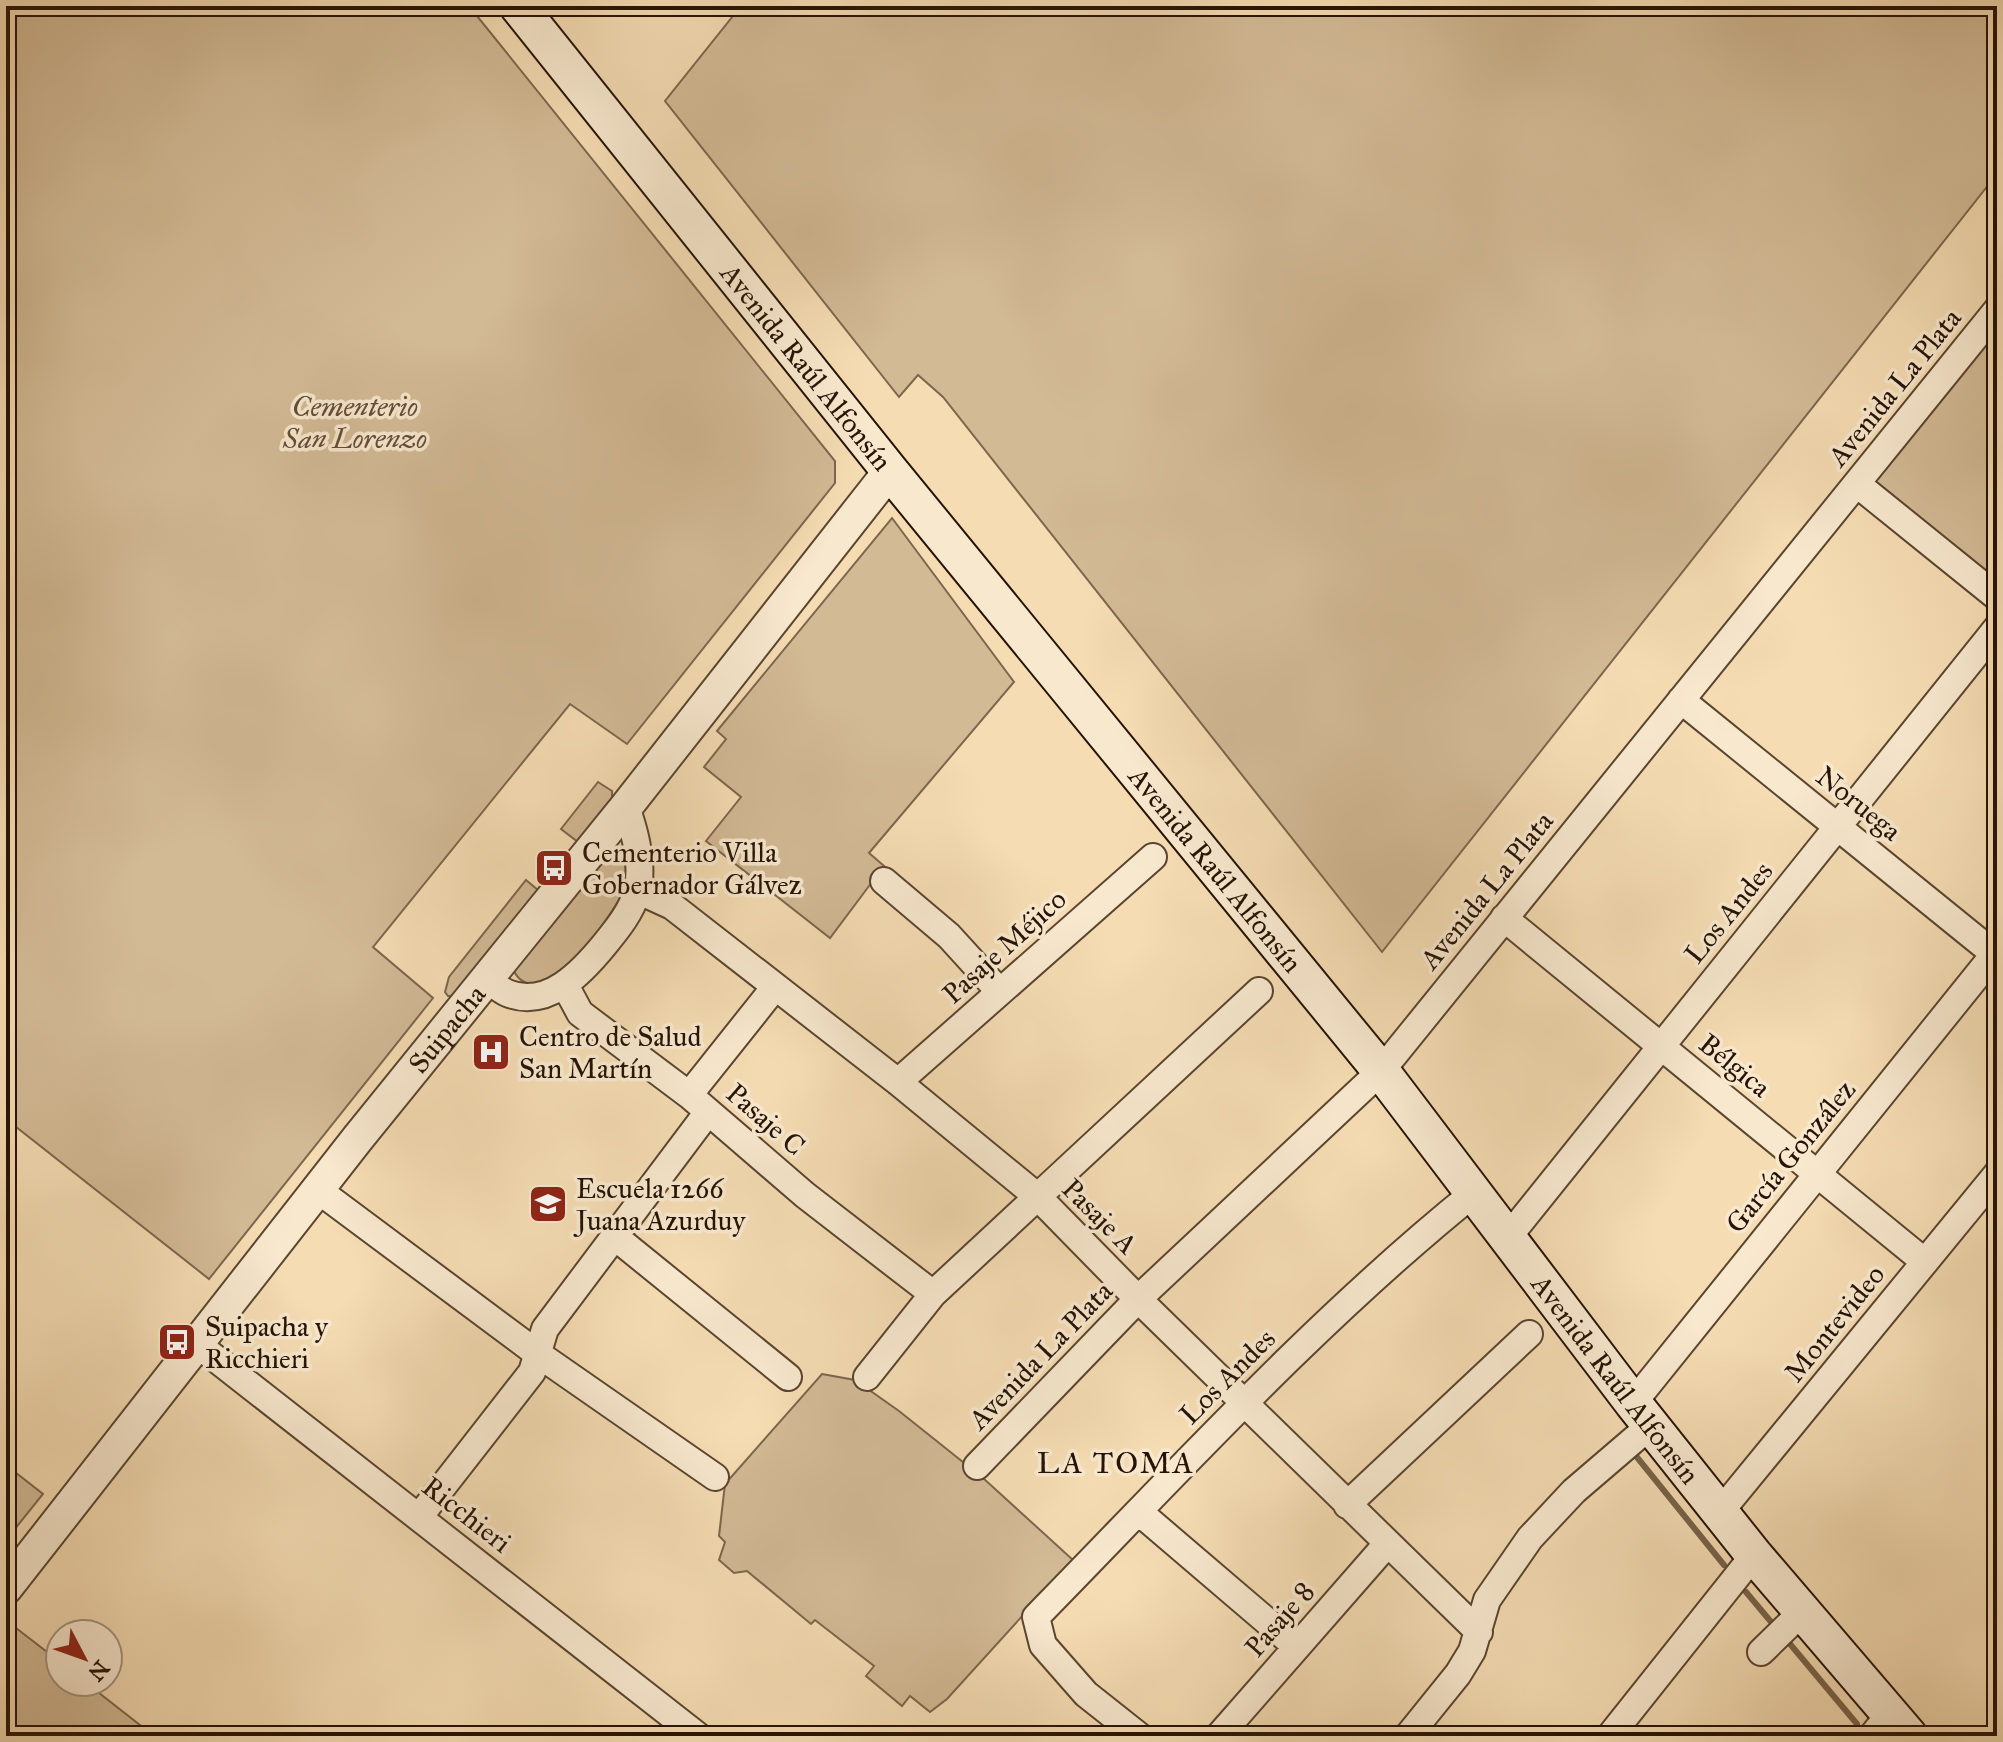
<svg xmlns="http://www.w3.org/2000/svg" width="2003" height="1742" font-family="'IM FELL Great Primer',serif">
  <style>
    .green { fill: #d2ba95; stroke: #7c664d; stroke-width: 2 }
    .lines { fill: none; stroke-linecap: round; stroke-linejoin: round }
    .stream { stroke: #78634a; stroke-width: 6 }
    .minor-casing { stroke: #5a4530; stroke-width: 30 }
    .tertiary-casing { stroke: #5a4530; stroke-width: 36 }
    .secondary-casing { stroke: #261305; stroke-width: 40 }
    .minor { stroke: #f8e8ce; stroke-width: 26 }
    .tertiary { stroke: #f8e8ce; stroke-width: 32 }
    .secondary { stroke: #f8e8ce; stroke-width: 36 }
    .labels { text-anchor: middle; stroke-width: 7; stroke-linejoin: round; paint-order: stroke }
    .street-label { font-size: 28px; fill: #261305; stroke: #f8e8ce }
    .park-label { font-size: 28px; font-style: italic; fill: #624d37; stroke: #f8e8ce }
    .poi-label { font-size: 28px; fill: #261305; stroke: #f8e8ce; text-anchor: start }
    .neighbourhood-label { font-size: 30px; letter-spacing: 2px; fill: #261305; stroke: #f8e8ce }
  </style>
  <rect width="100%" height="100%" fill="#f5dcb3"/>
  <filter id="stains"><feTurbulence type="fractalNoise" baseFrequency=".0025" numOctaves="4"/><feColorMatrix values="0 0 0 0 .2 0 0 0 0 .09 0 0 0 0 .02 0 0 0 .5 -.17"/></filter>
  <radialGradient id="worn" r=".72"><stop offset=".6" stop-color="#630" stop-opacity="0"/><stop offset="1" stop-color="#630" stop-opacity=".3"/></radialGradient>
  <!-- green -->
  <path class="green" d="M6 6H469L835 461V483L627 744 570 704 373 947 433 998 209 1279 6 1119Z
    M741 6H1997V174L1382 952 943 397 918 375 899 397 665 101Z
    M1997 322V588L1872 487V478Z
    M892 518 1014 682 869 853 884 866 830 938 706 841 741 797 704 767 726 739 717 731Z
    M598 782 612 791V800L578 842 561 829Z
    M611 855 621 858C626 866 629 872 627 882 624 899 576 963 562 975 547 987 522 989 514 971L601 857Z
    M526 880 539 891 453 996H448L445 992 449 977Z
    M822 1374 855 1380 899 1411 983 1478 1073 1560 947 1699 930 1712 910 1696 902 1706 866 1676 874 1666 815 1620 811 1624 747 1571 734 1573 719 1560 725 1542 719 1536 725 1484Z
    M6 1465 43 1494 6 1540Z
    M16 1628 60 1662V1682H85L154 1736H6V1640Z"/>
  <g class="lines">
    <!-- stream -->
    <path class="stream" d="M1636 1456 1724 1565
      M1746 1592 1777 1629
      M1785 1638 1857 1724"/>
    <defs>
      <path id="minor" d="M1857 484 1997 597
        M1681 700 1997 956
        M884 881 949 936 1000 992
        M637 890 672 906 898 1082 1038 1197 1138 1299 1479 1632
        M1504 918 1925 1262
        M487 979C493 983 500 990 507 993 548 1010 583 971 605 944 618 928 631 912 637 892 644 865 635 832 626 807
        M565 985 580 1013 689 1095 805 1195 933 1294
        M898 1082 1153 857
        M689 1095 775 987
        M318 1190 538 1354 715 1477
        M614 1236 788 1377
        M1509 1236 1997 628
        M197 1344 698 1736
        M867 1377 933 1294 1259 991
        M1633 1403 1997 951
        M977 1466 1138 1299 1381 1071 1997 310
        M1347 1505 1529 1334
        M1139 1512 1297 1647
        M1720 1512 1997 1174
        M419 1517 532 1372 545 1329 708 1112
        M1761 1652 1802 1612
        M1139 1736 1086 1694 1043 1645 1036 1617C1178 1472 1316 1320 1475 1192
        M1219 1736 1387 1544
        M1408 1736 1458 1674 1472 1651 1487 1600 1530 1538 1574 1491 1651 1425
        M1610 1736 1754 1555"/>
      <g id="tertiary">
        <path id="s1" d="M6 1588 358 1138 626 807 890 471"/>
        <path d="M1876 1736 1892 1716"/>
      </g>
      <g id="secondary">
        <path id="s2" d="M518 6 890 471 1381 1071 1633 1403 1754 1555 1909 1736"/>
      </g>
    </defs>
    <!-- minor casing -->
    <use href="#minor" class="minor-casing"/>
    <!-- tertiary casing -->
    <use href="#tertiary" class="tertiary-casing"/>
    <!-- secondary casing -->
    <use href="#secondary" class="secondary-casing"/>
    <!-- minor -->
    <use href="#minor" class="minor"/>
    <!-- tertiary -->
    <use href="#tertiary" class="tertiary"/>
    <!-- secondary -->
    <use href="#secondary" class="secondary"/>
  </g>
  <!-- icons -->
  <defs>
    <symbol id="bus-square" viewBox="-11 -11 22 22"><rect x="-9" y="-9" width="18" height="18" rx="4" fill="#8f2418" stroke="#f8e8ce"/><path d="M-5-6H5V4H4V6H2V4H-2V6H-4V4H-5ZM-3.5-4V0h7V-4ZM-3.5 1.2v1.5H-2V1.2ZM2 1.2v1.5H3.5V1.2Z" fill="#fff"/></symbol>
    <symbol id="hospital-square" viewBox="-11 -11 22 22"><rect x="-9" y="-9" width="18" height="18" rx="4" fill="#8f2418" stroke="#f8e8ce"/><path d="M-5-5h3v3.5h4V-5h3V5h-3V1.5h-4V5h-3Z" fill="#fff"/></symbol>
    <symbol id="school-square" viewBox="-11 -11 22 22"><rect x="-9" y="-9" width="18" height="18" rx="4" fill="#8f2418" stroke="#f8e8ce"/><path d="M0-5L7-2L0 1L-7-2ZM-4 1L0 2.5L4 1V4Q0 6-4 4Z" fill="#fff"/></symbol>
  </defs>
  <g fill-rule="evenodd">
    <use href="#bus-square" x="532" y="846" width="44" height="44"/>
    <use href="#hospital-square" x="469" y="1030" width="44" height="44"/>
    <use href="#school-square" x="526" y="1182" width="44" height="44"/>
    <use href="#bus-square" x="155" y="1320" width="44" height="44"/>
  </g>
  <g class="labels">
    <!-- street labels -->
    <g class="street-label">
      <text dy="10" stroke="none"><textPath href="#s2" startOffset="462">Avenida Raúl Alfonsín</textPath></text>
      <text transform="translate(1894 387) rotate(-51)" y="10">Avenida La Plata</text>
      <text transform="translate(1859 803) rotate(39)" y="10">Noruega</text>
      <text dy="10" stroke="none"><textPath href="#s2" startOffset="1110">Avenida Raúl Alfonsín</textPath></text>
      <text transform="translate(1486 890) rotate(-51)" y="10">Avenida La Plata</text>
      <text transform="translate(1728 912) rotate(-51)" y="10">Los Andes</text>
      <text transform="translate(1004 946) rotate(-42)" y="10">Pasaje Méjico</text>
      <text dy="10" stroke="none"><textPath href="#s1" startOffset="712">Suipacha</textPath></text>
      <text transform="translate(1735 1065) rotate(39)" y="10">Bélgica</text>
      <text transform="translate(766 1119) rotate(41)" y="10">Pasaje C</text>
      <text transform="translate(1790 1156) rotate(-51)" y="10">García González</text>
      <text transform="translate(1100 1216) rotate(45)" y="10">Pasaje A</text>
      <text transform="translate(1834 1323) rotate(-51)" y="10">Montevideo</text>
      <text transform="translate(1040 1355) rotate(-46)" y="10">Avenida La Plata</text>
      <text transform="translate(1227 1376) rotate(-45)" y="10">Los Andes</text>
      <text dy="10" stroke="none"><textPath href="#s2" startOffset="1758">Avenida Raúl Alfonsín</textPath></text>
      <text transform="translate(467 1514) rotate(38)" y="10">Ricchieri</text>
      <text transform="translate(1279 1619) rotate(-49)" y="10">Pasaje 8</text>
    </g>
    <!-- park labels -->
    <g class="park-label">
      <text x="355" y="416">Cementerio<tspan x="355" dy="32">San Lorenzo</tspan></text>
    </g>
    <!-- poi labels -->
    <g class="poi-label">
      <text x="582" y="862">Cementerio Villa<tspan x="582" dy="32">Gobernador Gálvez</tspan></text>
      <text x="519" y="1046">Centro de Salud<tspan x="519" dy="32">San Martín</tspan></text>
      <text x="576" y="1198">Escuela 1266<tspan x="576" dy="32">Juana Azurduy</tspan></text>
      <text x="205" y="1336">Suipacha y<tspan x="205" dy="32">Ricchieri</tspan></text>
    </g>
    <!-- neighbourhood labels -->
    <g class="neighbourhood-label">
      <text x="1116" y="1473">LA TOMA</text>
    </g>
  </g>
  <!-- margin -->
  <rect width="2003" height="1742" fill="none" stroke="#f5dcb3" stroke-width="32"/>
  <rect x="8" y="8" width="1987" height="1726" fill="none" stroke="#261305" stroke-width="4"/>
  <rect x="16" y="16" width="1971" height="1710" fill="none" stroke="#261305" stroke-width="2"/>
  <!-- north arrow -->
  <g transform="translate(84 1658) rotate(131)"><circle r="38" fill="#f8e8ce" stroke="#a4937e" stroke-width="2"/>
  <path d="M0-6L14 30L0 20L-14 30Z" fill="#8f2418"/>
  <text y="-12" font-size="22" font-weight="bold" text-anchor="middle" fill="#261305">N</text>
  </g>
  <rect width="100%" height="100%" filter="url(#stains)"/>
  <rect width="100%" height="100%" fill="url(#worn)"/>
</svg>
